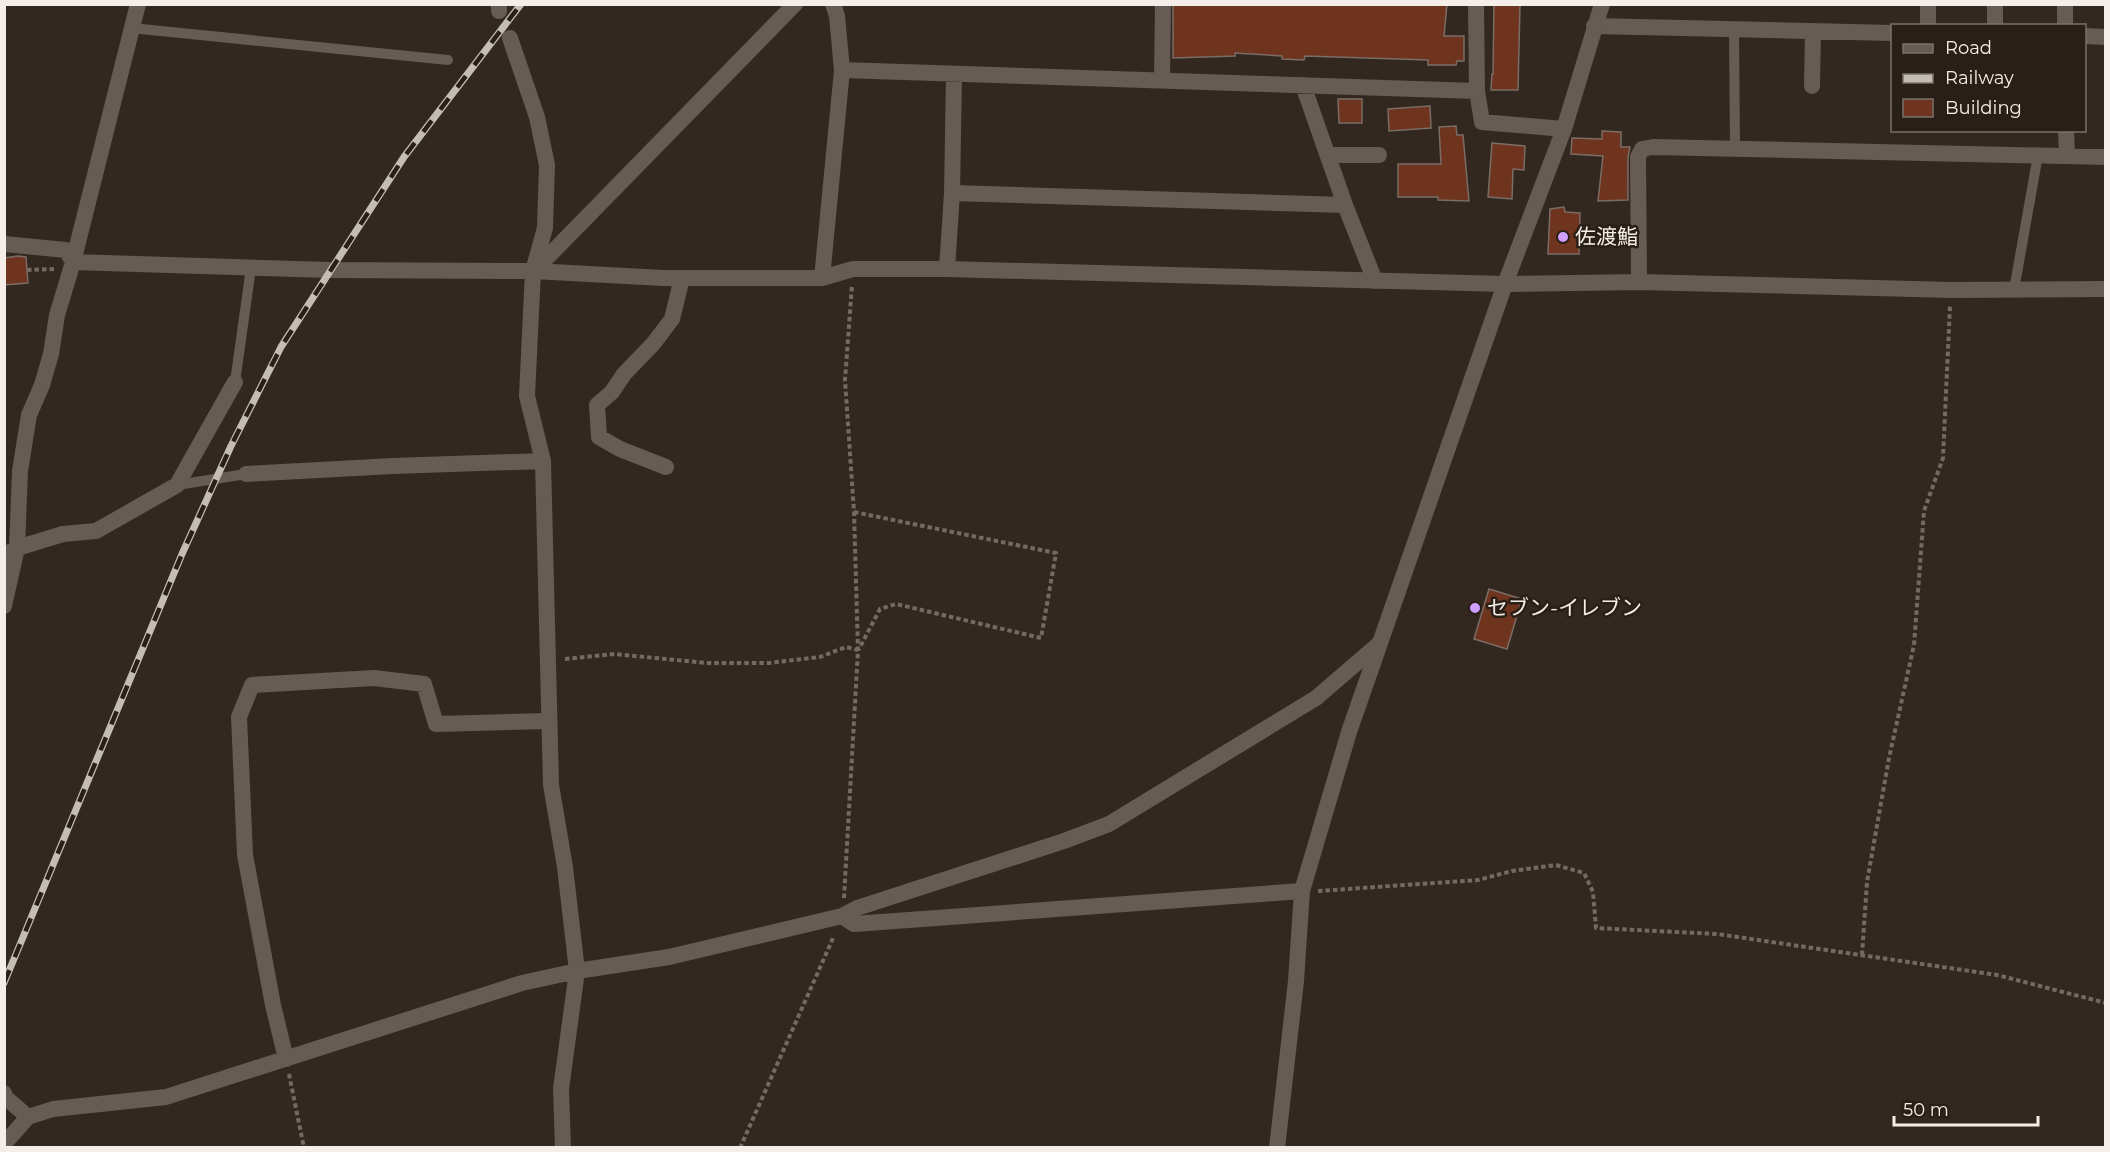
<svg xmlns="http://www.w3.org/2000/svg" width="2110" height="1152" font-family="Montserrat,'Noto Sans JP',sans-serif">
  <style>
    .building { fill: #6f341e; stroke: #7b6c67; stroke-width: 1.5 }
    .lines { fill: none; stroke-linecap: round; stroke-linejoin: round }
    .path { stroke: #736a62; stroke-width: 4; stroke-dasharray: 4.5 3; stroke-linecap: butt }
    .service { stroke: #675c53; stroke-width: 10 }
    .minor { stroke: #675c53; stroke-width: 16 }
    .tertiary { stroke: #675c53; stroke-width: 16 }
    .rail-casing { stroke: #c4bdb6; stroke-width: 7 }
    .rail { stroke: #281f16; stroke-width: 4.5; stroke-dasharray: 14; stroke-linecap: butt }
    .poi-dot { fill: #cf9eff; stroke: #281f16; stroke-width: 2 }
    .labels { text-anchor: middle; stroke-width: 5; stroke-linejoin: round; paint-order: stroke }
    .poi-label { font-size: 21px; fill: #f5eee8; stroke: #281f16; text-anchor: start }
  </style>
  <rect width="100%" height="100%" fill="#32281f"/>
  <!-- building -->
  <path class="building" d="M1173 4H1447L1444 36H1464V61H1457L1456 65H1428V60L1305 56 1304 60 1282 59V56L1235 53V56L1173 58Z
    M1494 4H1520L1518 90H1491L1492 74H1493Z
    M1338 99H1362V123H1339Z
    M1430 106 1431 128 1389 131 1388 109Z
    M1456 126 1457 135H1463L1469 201 1438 200V197H1398V164H1441L1439 127Z
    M1602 131 1621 132V147H1630L1628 157V200L1598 201 1603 156 1571 154 1572 138 1602 139Z
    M1492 143 1525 146 1524 170 1513 169 1512 199 1488 197Z
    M1564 207 1565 212 1580 213 1579 254H1548L1550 209Z
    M18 256 26 257 28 283 4 285V258Z
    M1489 589 1522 599 1507 649 1474 639Z"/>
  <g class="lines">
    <!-- path -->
    <path class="path" d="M27 270 54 269
      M854 512 1056 553 1041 638 896 604 880 609 859 649
      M565 659 615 654 706 663H769L820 657 846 647 858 650
      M1318 891 1478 880 1512 871 1556 865 1584 873 1593 892 1596 928 1717 934 1997 975 2106 1003
      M844 898 858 650 854 512 845 380 852 285
      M1862 955 1867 882 1889 758 1914 645 1924 511 1943 458 1950 306
      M289 1074 304 1148
      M740 1148 834 936"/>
    <!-- service -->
    <path class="service" d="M131 28 448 60
      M1734 29 1735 150
      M2014 290 2038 155
      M235 382 251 268
      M177 485 246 474"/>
    <!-- minor -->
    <path class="minor" d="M499 4V11
      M1476 4 1477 91 1482 122 1564 129
      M1594 26 1892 33
      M1928 26V4
      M1995 26V4
      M2065 26V4
      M2084 36 2106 37
      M510 38 537 117 547 165 545 228 533 271 527 396 543 461 551 785 565 867 577 971 561 1089 563 1148
      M842 70 1477 91
      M1162 80 1163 4
      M1303 85 1345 205 1375 281
      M1812 86 1813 31
      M2066 130 2067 156
      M1328 155H1379
      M952 193 1345 205
      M4 244 66 250 73 262
      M73 262 330 270 533 271 663 278H822L853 269H947L1505 284 1639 282 1951 290 2106 289
      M947 269 952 193 954 75
      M534 271 795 4
      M822 278 842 70 837 16 833 4
      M1639 282 1638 157 1642 149 1653 147 2106 157
      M666 467 620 449 599 437 597 405 612 392 624 374 653 344 672 319 682 278
      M246 474 393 466 543 461
      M8 553 17 548 63 534 96 531 177 485 235 382
      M4 606 17 548 20 471 29 415 42 385 51 354 57 315 73 262 138 4
      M842 916 854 924 1302 891
      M286 1059 273 1005 245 855 239 717 252 685 374 678 424 684 436 724 548 721
      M4 1093 5 1097 28 1117
      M4 1144 28 1117 53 1109 166 1097 522 983 577 971 669 957 842 916 857 908 1064 841 1109 824 1316 698 1380 643"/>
    <!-- tertiary -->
    <path class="tertiary" d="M1277 1148 1296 981 1302 891 1349 732 1505 284 1564 129 1602 4"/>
    <defs>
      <path id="rail" d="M4 983 182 554 231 446 281 347 404 157 521 4"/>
    </defs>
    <!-- rail casing -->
    <use href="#rail" class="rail-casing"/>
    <!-- rail -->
    <use href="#rail" class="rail"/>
  </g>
  <!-- markers -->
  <g class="poi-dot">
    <circle cx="1563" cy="237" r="6"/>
    <circle cx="1475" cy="608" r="6"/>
  </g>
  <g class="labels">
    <!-- poi labels -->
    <g class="poi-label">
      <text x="1575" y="244">佐渡鮨</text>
      <text x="1487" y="615">セブン-イレブン</text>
    </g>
  </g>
  <!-- border -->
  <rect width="2110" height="1152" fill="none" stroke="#f5eee8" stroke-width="12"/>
  <!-- legend -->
  <rect x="1891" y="24" width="195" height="108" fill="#281f16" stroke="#7a726a" stroke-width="1.5"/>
  <rect x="1903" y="44" width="30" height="9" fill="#675c53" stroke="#7a726a" stroke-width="1.5"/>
  <text x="1945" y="54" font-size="18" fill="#f5eee8">Road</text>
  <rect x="1903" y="74" width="30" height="9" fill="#c4bdb6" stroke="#7a726a" stroke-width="1.5"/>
  <text x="1945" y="84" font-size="18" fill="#f5eee8">Railway</text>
  <rect x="1903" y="99" width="30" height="18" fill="#6f341e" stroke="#7a726a" stroke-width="1.5"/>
  <text x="1945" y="114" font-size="18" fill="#f5eee8">Building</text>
  <!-- scale -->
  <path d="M1894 1116v9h144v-9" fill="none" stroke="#f5eee8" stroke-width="3"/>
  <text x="1903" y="1116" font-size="18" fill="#f5eee8" stroke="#281f16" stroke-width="4.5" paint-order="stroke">50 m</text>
</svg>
